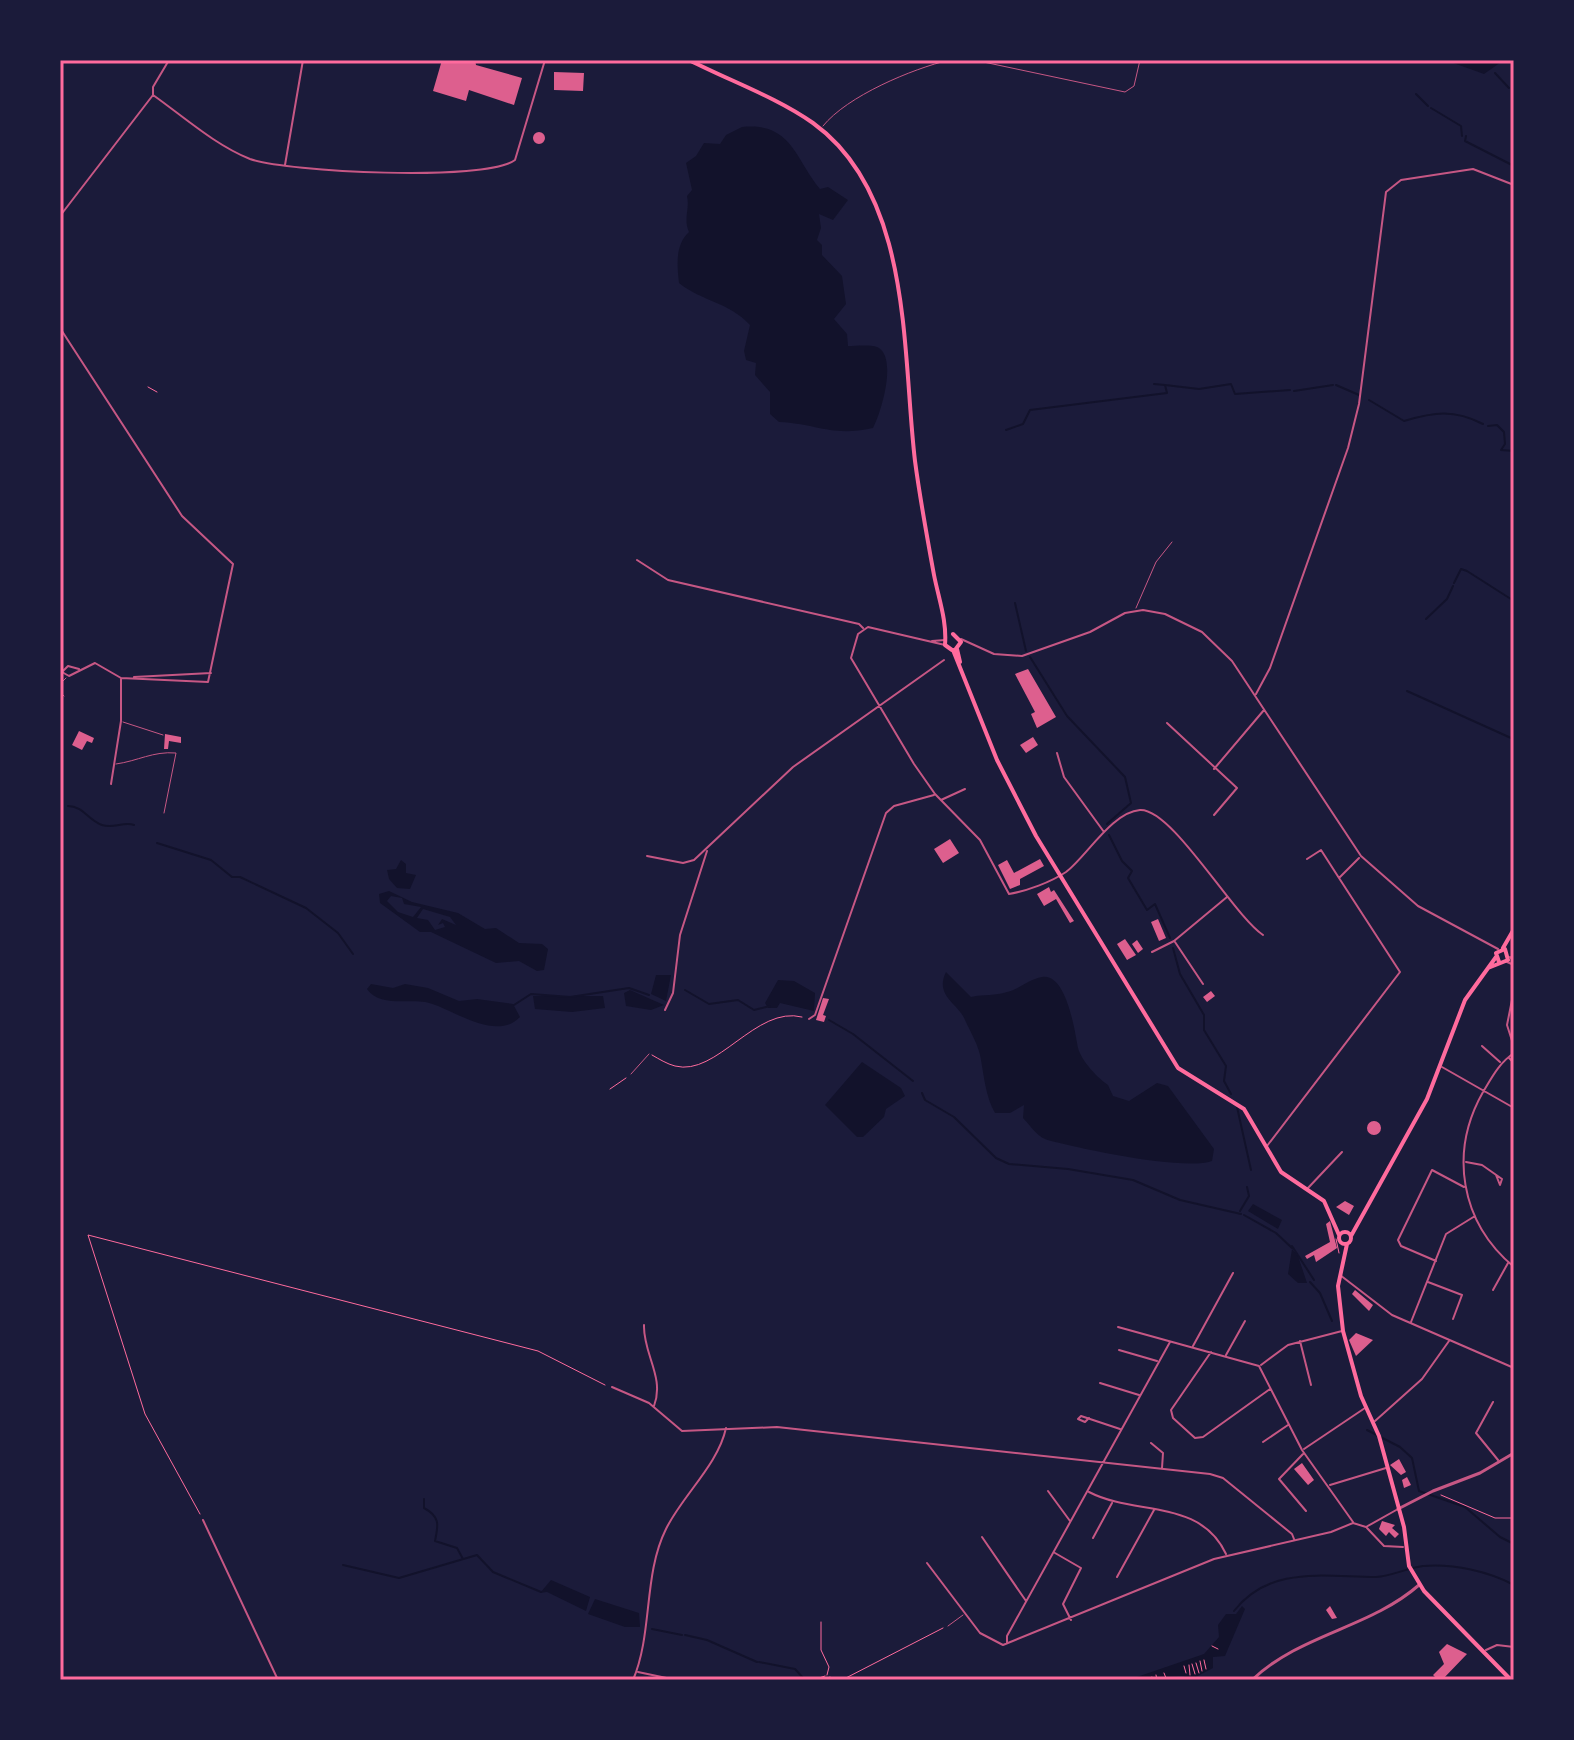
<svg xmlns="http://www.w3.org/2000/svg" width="1574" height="1740" font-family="'Open Sans',sans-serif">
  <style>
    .water { fill: #12122b; fill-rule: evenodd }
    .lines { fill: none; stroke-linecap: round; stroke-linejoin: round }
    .stream { stroke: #12122b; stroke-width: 2 }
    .building { fill: #dd5f8e }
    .path { stroke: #ff6b9d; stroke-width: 1 }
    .service { stroke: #c65784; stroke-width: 1 }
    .minor { stroke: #c65784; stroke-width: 2 }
    .tertiary { stroke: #c65784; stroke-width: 3 }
    .secondary { stroke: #ff6b9d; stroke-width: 4 }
    .neatline { fill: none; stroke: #ff6b9d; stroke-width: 3 }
  </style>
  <rect width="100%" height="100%" fill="#1b1b3a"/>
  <!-- water -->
  <path class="water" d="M1445 60H1504L1484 74Z
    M742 127C792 122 795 159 820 189L828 187 848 200 833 220 819 214 821 228 817 240 822 245V255L842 276 846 304 834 319 847 334 848 346C856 346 873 344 879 348 897 360 881 413 873 428 831 437 819 424 779 422L770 414V392L755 375 756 363 746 360 744 351 750 325C729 302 701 301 679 283 677 265 675 245 689 232 683 218 690 209 687 196L692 190 686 163 696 156 704 143 720 144 726 135Z
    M401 860 406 864V873L416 875 410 889 397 888 389 879 387 870 396 869Z
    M389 891 412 902 458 913 485 929 496 928 519 943 542 944 548 949 544 970 537 971 519 961 496 963 431 932H420L380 903 379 894ZM391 896 402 898 404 904 421 907 413 917 398 912 387 901ZM423 909 450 917 456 925 442 919 438 925 443 923 445 927 435 930 428 920 417 918Z
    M946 972 971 997C985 994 995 996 1007 992 1020 989 1029 979 1042 977 1067 973 1075 1033 1078 1048 1082 1062 1098 1078 1108 1085L1113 1096 1129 1101 1157 1083 1168 1086 1214 1149 1212 1161C1184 1171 1083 1149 1051 1141 1037 1138 1032 1127 1023 1118L1024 1105 1010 1113H995C986 1098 984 1077 981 1060 979 1046 971 1033 965 1020 959 1004 934 996 946 972Z
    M656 975H671L666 1001 651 994Z
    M778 980 794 981 815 993 814 1011 780 1003 777 1008H768L765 1003Z
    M371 984 393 988 405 984 428 988 459 1001 477 999 513 1004 520 1017C495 1043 451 1007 425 1002 407 999 379 1007 367 989Z
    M630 990 664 1005 651 1010 626 1006 624 993Z
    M533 996H603L605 1008 572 1012 535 1009Z
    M862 1062 901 1088 905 1096 886 1109 884 1117 863 1137H857L825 1105Z
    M1253 1204 1282 1220 1278 1229 1248 1211Z
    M1292 1249 1298 1256 1307 1283H1298L1288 1274Z
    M551 1580 590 1597 586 1611 547 1592 540 1593Z
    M595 1599 639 1613 640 1627H625L588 1614Z
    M1242 1606 1245 1609 1225 1656 1213 1657V1668L1192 1679 1182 1676 1128 1680 1204 1654 1219 1637 1218 1625 1226 1614H1236Z"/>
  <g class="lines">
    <!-- stream -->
    <path class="stream" d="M1495 73 1509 88
      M1512 91 1514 93
      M1416 94 1428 106
      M1431 108 1461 126 1462 136
      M1466 136 1465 141 1514 166
      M1154 384 1165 385
      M1336 385 1359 395
      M1294 391 1333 385
      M1369 400 1404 421C1434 412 1454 409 1483 424
      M1488 426 1497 425 1504 432 1505 444 1501 450 1514 451
      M1006 430 1023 424 1030 410 1167 393 1165 385 1199 389 1231 384 1235 394 1290 390
      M1454 583 1461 569 1467 571 1514 601
      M1015 603 1026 651
      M1426 619 1447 599 1453 586
      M1030 657 1067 716 1125 777 1131 803 1107 824
      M1407 691 1511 738
      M68 806C83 806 88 820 102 825 114 829 124 821 134 825
      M1109 835 1122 861 1132 871 1128 878 1147 910 1155 904 1170 938
      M157 843 211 860 232 877H240L306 908 338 933 353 954
      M1173 948 1180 974 1204 1015V1030L1226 1066 1224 1081 1231 1094
      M685 990 709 1004 738 1000 754 1010 770 1006
      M514 1005 531 994 570 997 629 988 649 995
      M829 1020 853 1034 913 1081
      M922 1093 925 1100 954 1117 996 1158 1009 1164 1068 1169 1133 1180 1180 1200 1241 1214
      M1237 1107 1251 1170
      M1240 1211 1249 1196 1247 1187
      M1244 1215 1276 1233 1292 1248
      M1292 1246 1314 1280
      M1310 1282 1320 1293 1332 1321
      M1367 1430 1400 1447 1412 1458 1419 1491 1465 1507 1500 1537 1514 1544
      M424 1499V1508C441 1517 438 1526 435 1541L457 1548 463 1559
      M343 1565 399 1578 477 1555 493 1572 541 1592
      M1234 1611C1270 1565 1324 1577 1376 1577 1392 1576 1407 1568 1423 1566 1453 1563 1490 1572 1514 1585
      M652 1629 682 1635
      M685 1635 707 1640 757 1662
      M759 1662 795 1669 805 1680"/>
  </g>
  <!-- building -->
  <path class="building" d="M442 60H475L476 65 522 78 514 105 469 90 466 101 433 91Z
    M554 72 584 73 583 91 554 90Z
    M533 138a6 6 0 1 1 12 0a6 6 0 1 1-12 0Z
    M1028 669 1056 717 1037 728 1031 714 1035 712 1015 674Z
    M79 731 94 738 92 743 87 741 82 750 72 745Z
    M165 734 181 737V743L169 741 168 749H164Z
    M1033 737 1038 745 1026 753 1020 745Z
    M950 839 959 853 943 863 934 849Z
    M1040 859 1044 866 1020 879V885L1010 889 998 865 1007 860 1014 873Z
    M1049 887 1051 892 1054 890 1074 921 1070 923 1056 899 1044 906 1037 894Z
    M1158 919 1166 938 1159 941 1151 922Z
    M1125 939 1136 955 1127 960 1117 944Z
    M1137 940 1143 949 1138 953 1132 944Z
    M1211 991 1215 996 1207 1002 1203 997Z
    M823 998 829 999 823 1015 826 1016 824 1022 816 1020Z
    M1367 1128a7 7 0 1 1 14 0a7 7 0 1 1-14 0Z
    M1345 1201 1354 1206 1349 1215 1336 1207Z
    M1330 1221 1337 1248 1316 1262 1314 1255 1307 1259 1305 1256 1330 1242 1326 1224Z
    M1355 1290 1373 1305 1369 1311 1352 1294Z
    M1356 1333 1373 1340 1356 1356 1349 1340Z
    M1399 1459 1406 1472 1401 1475 1390 1465Z
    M1302 1463 1314 1480 1308 1485 1294 1469Z
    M1407 1477 1411 1485 1404 1488 1402 1480Z
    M1382 1521 1395 1525 1392 1528 1399 1534 1395 1538 1389 1532 1386 1536 1379 1529Z
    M1330 1606 1337 1618 1332 1619 1326 1610Z
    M1447 1644 1467 1654 1442 1680H1438L1433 1675 1444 1664 1439 1652Z"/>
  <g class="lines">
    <!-- path -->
    <path class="path" d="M148 387 157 392
      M652 1055C659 1059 667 1064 675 1066 717 1077 756 1005 802 1017
      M610 1089 626 1078
      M1336 1239 1339 1253
      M1441 1495 1495 1518H1514
      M200 1514 145 1414 88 1235 538 1351 605 1385
      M821 1622V1650L829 1667 827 1675
      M1212 1646 1218 1649
      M1204 1660 1206 1669
      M1200 1661 1202 1671
      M1196 1663 1199 1673
      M1192 1664 1195 1674
      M1189 1665 1190 1675
      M1184 1666 1186 1673
      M1164 1673 1166 1678
      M1156 1675 1157 1680
      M830 1677 835 1680
      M1152 1677 1153 1680
      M813 1680 825 1676
      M842 1680 943 1628"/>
    <!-- service -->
    <path class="service" d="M974 60 1125 92 1134 86 1140 60
      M823 126C847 96 912 69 949 60
      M1136 608 1156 562 1172 542
      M60 684 66 678
      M60 692 64 696
      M123 722 163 735
      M116 764C138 761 153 751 176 753L164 813
      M631 1074 649 1054
      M948 1626 963 1615"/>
    <!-- minor -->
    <path class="minor" d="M153 95C184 117 215 145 250 159 286 172 486 182 515 160L545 60
      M285 165 303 60
      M60 216 153 95V87L169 60
      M60 328 182 516 233 564 208 682 121 678 95 663 69 676 62 672 68 666 79 669
      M637 560 668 580 859 624 863 628
      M961 639 994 654 1022 656 1090 632 1125 613 1143 610 1165 614 1202 632 1232 661 1361 856 1418 906 1498 949
      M932 641 945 640
      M945 645 868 627 858 634 851 658 914 764 935 794 980 840 1009 894C1027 891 1051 882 1066 872 1086 857 1112 812 1140 810 1172 808 1233 915 1263 935
      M134 677 211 673
      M1256 694 1270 668 1348 448 1359 404 1386 192 1401 180 1473 169 1514 185
      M1167 723 1237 788 1214 815
      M1057 753 1064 777 1104 832
      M1214 769 1264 710
      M111 784 121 721V678
      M941 800 965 789
      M647 856 683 863 694 860 793 767 944 660
      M1307 859 1321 850 1339 878 1359 858
      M1175 942 1203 984
      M1152 952 1174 941 1227 897
      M1510 957 1514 961
      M1507 962 1514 965
      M1512 1000 1507 1025 1514 1047
      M665 1010 673 993 680 935 707 851
      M809 1019 815 1015 886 813 894 806 934 795
      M1482 1046 1500 1062
      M1514 1053C1499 1063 1492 1077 1483 1092 1449 1152 1460 1222 1514 1267
      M1509 1058 1514 1063
      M1442 1067 1514 1108
      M1267 1146 1400 972 1339 878
      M1466 1162 1482 1165 1502 1179 1500 1185 1496 1175
      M1308 1188 1342 1152
      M1436 1261 1401 1246 1398 1240 1432 1170 1464 1187
      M1340 1275 1392 1315 1514 1368
      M1428 1282 1462 1295 1453 1319
      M1493 1290 1508 1263
      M1411 1322 1446 1234 1475 1216
      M644 1325C643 1354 665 1377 654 1406
      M1118 1327 1259 1366 1302 1450 1353 1522
      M1300 1341 1311 1385
      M1193 1346 1233 1273
      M1119 1350 1157 1361
      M1211 1352 1171 1410 1173 1418 1195 1438 1203 1437 1270 1389
      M1226 1355 1245 1321
      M1261 1365 1288 1345 1342 1331
      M1100 1383 1139 1395
      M612 1387 649 1403 682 1431 777 1427 1210 1474 1223 1478 1292 1534 1294 1539
      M1493 1402 1476 1433 1498 1460
      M1089 1418 1085 1422 1078 1419 1081 1416 1120 1429
      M1375 1421 1422 1379 1449 1341
      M1263 1442 1288 1425
      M1151 1443 1163 1453 1162 1468
      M1304 1449 1365 1408
      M1303 1454 1279 1479 1306 1511
      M1330 1485 1386 1468
      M1048 1491 1070 1521
      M1089 1492C1135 1516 1200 1498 1226 1554
      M203 1520 278 1680
      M1367 1528 1384 1546 1403 1547
      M982 1537 1026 1601
      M1093 1538 1112 1503
      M1055 1553 1081 1568 1063 1604 1071 1620
      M927 1563 980 1633 1003 1645 1214 1559 1331 1532 1353 1523 1366 1527 1398 1509
      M1117 1577 1154 1510
      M1007 1643V1636L1170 1342
      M1486 1650 1497 1645 1514 1647
      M638 1672 676 1680
      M633 1680C653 1633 643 1575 666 1529 682 1496 718 1465 726 1428"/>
    <!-- tertiary -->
    <path class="tertiary" d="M1398 1509 1433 1491 1480 1473 1514 1453
      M1252 1680C1300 1634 1370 1628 1419 1585"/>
    <!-- secondary -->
    <path class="secondary" d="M689 60C730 81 776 97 813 123 913 195 902 352 915 461 920 499 927 537 934 575 939 600 947 621 945 645L952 650
      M953 634 961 642 955 650
      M957 649 960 662
      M953 650 997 760 1036 836 1178 1068 1244 1109 1281 1172 1324 1201 1339 1235
      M1503 948 1514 929
      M1488 968 1508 960 1505 949 1496 953 1499 962
      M1339 1238a6 6 0 1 1 12 0a6 6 0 1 1-12 0Z
      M1351 1236 1427 1099 1465 1000 1496 957
      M1347 1244 1338 1286 1343 1331 1361 1396 1379 1436 1404 1527 1409 1566 1424 1591 1511 1680"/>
  </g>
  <!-- border -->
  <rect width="1574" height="1740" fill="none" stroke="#1b1b3a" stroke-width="124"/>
  <rect x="62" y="62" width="1450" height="1616" class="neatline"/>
</svg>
